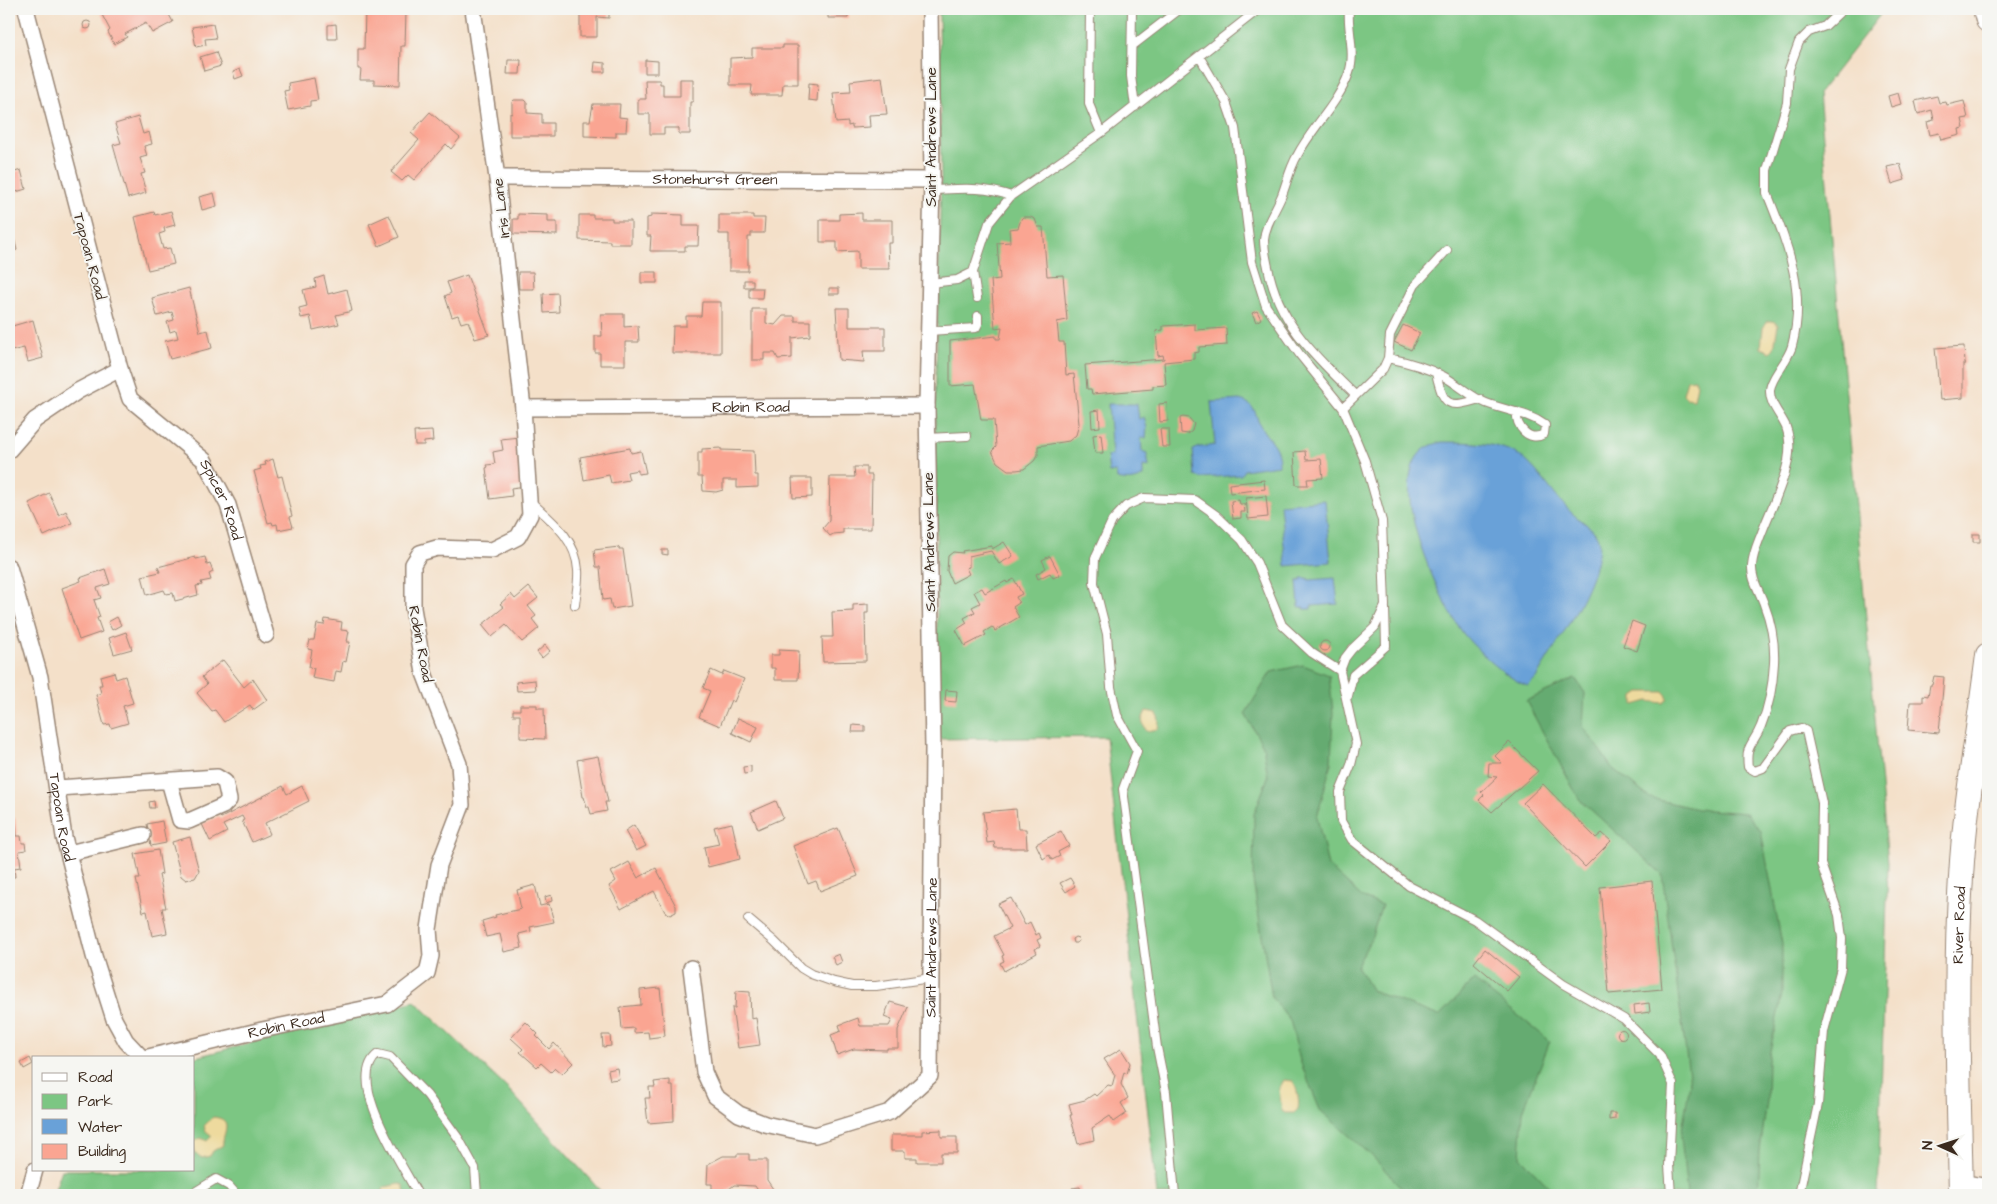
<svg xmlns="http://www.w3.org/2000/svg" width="1997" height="1204" font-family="'Architects Daughter',sans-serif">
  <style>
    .green { fill: #7cc683; stroke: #5c7850 }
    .forest { fill: #65ab71; stroke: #506a48 }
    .sand { fill: #eeda9e; stroke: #94825e }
    .water { fill: #69a1d8; stroke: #52667b }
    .building { fill: #faa592 }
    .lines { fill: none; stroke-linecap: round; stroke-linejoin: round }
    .service-casing { stroke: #988574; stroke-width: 10 }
    .minor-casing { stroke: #988574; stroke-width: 18 }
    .primary-casing { stroke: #988574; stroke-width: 26 }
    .service { stroke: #fff; stroke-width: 8 }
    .minor { stroke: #fff; stroke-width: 15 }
    .primary { stroke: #fff; stroke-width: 24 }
    .labels { text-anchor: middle; stroke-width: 4; stroke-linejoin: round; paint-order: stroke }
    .street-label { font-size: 15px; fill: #3b2a1e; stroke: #f6f6f2 }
  </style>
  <rect width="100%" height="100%" fill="#f6f6f2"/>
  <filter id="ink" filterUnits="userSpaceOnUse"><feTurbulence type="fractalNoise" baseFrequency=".02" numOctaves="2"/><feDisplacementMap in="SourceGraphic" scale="10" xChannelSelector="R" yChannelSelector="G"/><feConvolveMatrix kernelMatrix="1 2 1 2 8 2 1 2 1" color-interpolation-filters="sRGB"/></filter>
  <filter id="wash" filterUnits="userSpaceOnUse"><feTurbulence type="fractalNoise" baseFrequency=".0096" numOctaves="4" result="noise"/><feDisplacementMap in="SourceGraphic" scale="20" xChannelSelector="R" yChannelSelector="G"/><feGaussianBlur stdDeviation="1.12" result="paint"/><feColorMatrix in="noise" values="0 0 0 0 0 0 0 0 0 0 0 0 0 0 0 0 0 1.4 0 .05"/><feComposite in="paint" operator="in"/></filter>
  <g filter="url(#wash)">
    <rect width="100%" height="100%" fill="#f4e0c9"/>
    <!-- green -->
    <path class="green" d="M939 9H1898L1883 11 1819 93 1888 863 1878 1195H1157L1106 737 938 739 935 408 941 178Z
      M415 1001 509 1090 604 1195H53L62 1170H194V1058H192Z"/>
    <!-- forest -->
    <path class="forest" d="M1303 665 1329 675 1333 712 1331 764 1317 817 1328 866 1363 898 1382 905 1372 936 1357 966 1372 991 1439 1016 1474 980 1550 1041 1523 1111 1520 1157 1557 1195H1408L1371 1155 1320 1110 1300 1061 1290 1020 1272 998 1253 881 1254 814 1268 777 1263 746 1245 714 1271 672Z
      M1575 678 1585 693 1583 726 1612 768 1650 798 1697 809 1746 813 1761 831 1782 944V994L1768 1061 1767 1101 1760 1151 1758 1195H1687L1681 1136 1690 1083 1662 874 1579 799 1526 701Z"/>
    <!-- sand -->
    <path class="sand" d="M1767 321H1773L1778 325 1774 348 1770 352 1761 348 1763 328Z
      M1694 379 1697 384 1694 399 1686 398 1683 394 1687 380Z
      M1640 692H1664L1667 696V700L1663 703 1648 701 1634 705V696Z
      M1146 711 1157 713 1159 721 1158 729 1146 731 1142 720Z
      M1284 1080 1293 1081C1297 1089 1300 1100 1298 1109L1294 1113H1285L1282 1111 1279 1089Z
      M213 1117C236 1119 221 1135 223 1145L213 1151 210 1156 202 1158 195 1153 194 1142 201 1138 207 1141 212 1136 206 1131 204 1126Z
      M400 1184 403 1185 406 1195H384L383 1189 385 1187Z"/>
    <!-- water -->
    <path class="water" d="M1239 400C1245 401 1251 404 1254 410 1257 414 1257 420 1260 425 1268 441 1280 445 1279 465L1244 470 1241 475 1202 478 1195 476 1193 450 1200 447 1215 445 1211 402Z
      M1108 404H1137L1139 419 1144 417 1147 428 1146 438H1141L1142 451 1147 453 1149 467 1143 466V476C1136 482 1125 481 1117 479L1116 472 1109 473 1107 456 1112 455Z
      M1442 442C1465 442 1491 442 1513 452 1533 461 1550 491 1565 506 1570 512 1576 517 1582 521 1590 527 1599 534 1599 545 1597 586 1557 642 1536 678L1528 686C1510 681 1475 649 1463 633 1439 599 1386 488 1421 452 1427 446 1434 444 1442 442Z
      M1325 500 1331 562 1286 566 1280 504Z
      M1301 578H1308L1309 580 1335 578 1338 604 1311 606V609H1304V607H1299L1297 581H1301Z"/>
    <g id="blocks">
      <!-- building -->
      <path class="building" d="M109 9H166L173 22 152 33 146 23 125 34 127 37 114 44 108 32 110 30 101 13Z
        M580 9H609V18L597 17V37H580Z
        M828 9H848V18H828Z
        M365 10 406 12 405 46H401L400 85 374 84V80H360L361 69H358V49H364Z
        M83 25a4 4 0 1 1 8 0a4 4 0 1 1-8 0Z
        M213 24 216 38 205 39 206 45 196 47 192 27Z
        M336 24 337 39H328V25Z
        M783 45H798V84H783L782 95H751L752 85H730V58L752 57V48H783Z
        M216 52 221 66 204 71 200 57Z
        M508 60H521L520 74H507Z
        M645 60 658 61V73H645Z
        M595 62 605 63V72H594Z
        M240 69 243 76 235 79 233 72Z
        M882 77 887 114 869 115 870 127 852 128V125L848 126V122L836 123 833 93 851 92 850 81Z
        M314 78 318 100 310 101V106L288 110 284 91 289 90 288 83Z
        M680 79H693V102H690V134H679V128H664V134H650V114H638V99H646L645 80H660V84H663V96H680Z
        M809 83 818 84 817 101 808 100Z
        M1898 93 1901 104 1891 107 1888 96Z
        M1937 96 1939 103 1946 102 1947 105 1964 101 1968 118 1962 119 1964 128 1959 129 1960 135 1941 140 1939 133 1930 135 1927 122 1934 120 1932 110 1918 114 1915 101Z
        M514 100H525L527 102V113L542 114V123H553V136H510V113L512 114V102Z
        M593 104H620L619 117 627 118 626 132H616V137L584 136V121H590Z
        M430 112 460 138 451 149 446 144 414 180 408 175 402 181 391 172 419 140 411 133Z
        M138 117 143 134 149 132 152 144 144 146 147 156 140 158 145 173 141 174 146 193 128 198 113 145 121 143 115 124Z
        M1900 164 1905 180 1892 184 1887 167Z
        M21 170 26 189 9 194V174Z
        M214 193 217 206 202 210 199 197Z
        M171 211 175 225 164 228 165 232 159 234 163 249 170 248 174 264 148 270 135 217 154 212 155 215Z
        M862 213V220H892V243H888L889 269H858V251L837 252V242H820V220H839V214Z
        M518 214 548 215V222H557V235L513 234V219H518Z
        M651 214 683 215V226H699L698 246H685V251H650L651 236H647V218L651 217Z
        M389 215 399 237 379 246 369 224Z
        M579 215H593V218H612V221H631V244H610V241L579 240Z
        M719 215H753V218H765L764 233H751V237H748V271H729V234H719Z
        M1023 217H1030L1035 219 1038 227H1043L1047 276 1063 275 1067 320 1057 322 1059 342H1064L1066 375 1074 374 1079 424 1076 435 1069 441 1038 446V455L1034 461 1024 469 1016 470H1008L997 462 992 451 996 447 994 420H981L975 384 950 386V341L996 336V339H1000L1002 327 995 328 991 280 1000 279 997 243 1010 242 1009 229 1018 228 1021 219Z
        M14 238 17 250 9 253V240Z
        M518 272H533L534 289H519Z
        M641 272H657V283H641Z
        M467 275 489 335 475 339 468 321 461 323 458 315 452 317 445 296 451 293 447 282Z
        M324 276 328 294 347 289 352 311 336 315 339 324 313 330 310 316 301 318 299 308 307 306 303 290 316 287 315 279Z
        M744 280H753V287H744Z
        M189 288 200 332 208 330 212 348 170 359 165 341 178 338 176 330 170 332 167 322 174 320 172 312 157 316 152 298Z
        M749 288H763L762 298H749Z
        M829 288H839V294H829Z
        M558 293 559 312 544 313 543 294Z
        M702 302H721V353H672L673 326H686V316H701Z
        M836 308H849V327H885V351H863L864 362 839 360Z
        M752 309H766V323L775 325 783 316H795V321H810V336L792 338V358L778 359 775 353H764V360H752Z
        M1257 311 1261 319 1256 322 1252 313Z
        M601 314H624V327L638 326 639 342H625V365H600V353H595V336H602Z
        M33 320 43 358 28 362 24 348 11 351 12 354 9 355V327Z
        M1195 324V330L1226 328 1227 345 1199 347V352L1194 353V359L1164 362 1166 385 1153 386V389L1092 394 1091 389H1087L1085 365 1164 359 1163 355 1158 356 1156 331 1163 330V326Z
        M1403 325 1420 333 1411 350 1394 342Z
        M1964 346 1965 364H1963V398L1940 400 1935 348Z
        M1167 403 1168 421 1160 422 1159 404Z
        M1099 410 1100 427 1092 428 1091 411Z
        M1183 417 1189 418 1194 424 1192 431 1188 434 1181 433 1180 418Z
        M1160 429H1169L1170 447H1162Z
        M432 431 433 441 424 442V445H415L414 432Z
        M1101 434 1103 453H1095L1093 435Z
        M520 437 526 486 511 488 512 496 490 499 486 468 488 467 487 465 495 464 493 452 503 450 501 439Z
        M630 448 631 453 641 451 646 473 638 474V470L627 472 629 480 611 483 609 475 584 480 580 457Z
        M721 448V450L754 451 755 475H758V487L737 488V480H723V490L716 492 703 491 702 477H698V452H702V449Z
        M1305 451 1306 460 1321 459 1323 478 1307 479 1308 485H1296L1294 452Z
        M273 459 278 477 282 476 292 516 290 517 293 527 278 530 277 524 273 525 272 522 268 523 254 471 261 469 260 466 266 465 265 462Z
        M854 467H867V475H872L871 529H843V533L833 534 830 536 823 528 829 521 830 477H855Z
        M792 478H812V497L793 498Z
        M1264 480 1265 489 1230 493 1229 484Z
        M49 493 59 515 66 511 72 523 44 536 29 503Z
        M1266 496 1268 517 1248 519 1246 498Z
        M1239 500 1240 504H1244L1245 512H1241V518L1233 519 1231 501Z
        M1973 534H1980V542H1973Z
        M1004 542 1013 556 999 564 991 551 969 556V567L966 568 969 574 952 583 947 571 948 556 953 552 963 553 962 551 992 546V549Z
        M619 547V549H623L631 606 612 609 610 599 603 600 600 567H596L594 550Z
        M662 550H668V555L662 554Z
        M1050 556 1060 575 1053 578 1050 573 1038 579 1036 574 1046 568 1042 560Z
        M195 557 196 559 205 557 207 565 210 564 213 572 209 574 211 580 201 582 202 585 196 586 198 595 175 601 173 593 166 594 164 590 147 595 142 576 160 572 158 567Z
        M105 569 110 584 97 588 101 598 94 600 100 617 97 618 102 632 79 640 62 588 81 581 80 578Z
        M1014 579 1022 594 1016 597 1019 603 1013 607 1019 617 995 631 992 627 984 632 986 635 965 646 956 630 967 623 964 618 975 612 972 607 980 603 974 592 982 588 985 593 1006 581 1007 583Z
        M529 587 538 598 528 606 536 616 532 619 539 628 522 642 506 625 492 637 482 625 504 607 500 604 511 594 515 599Z
        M868 604V613H865L866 661 823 662 822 637H833L832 612 853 611V605Z
        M117 617 121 625 112 630 108 622Z
        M325 619 342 622 341 630 349 631 347 642H350L346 662 343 661 341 672 336 671 334 682 312 678 314 668 309 667 312 650 308 649 310 640H314L317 624 324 625Z
        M1632 621 1645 626 1637 651 1623 646Z
        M126 632 132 649 114 654 109 638Z
        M1320 646a5 5 0 1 1 10 0a5 5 0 1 1-10 0Z
        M545 645 550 651 542 658 537 652Z
        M779 650 799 651 798 680H775V668H771V655H779Z
        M223 660 244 687 253 679 267 700 253 710 250 705 224 722 215 710 212 711 197 693 207 684 202 677Z
        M711 670 722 675 724 671 744 679 734 702 731 700 720 726 699 717 710 691 703 688Z
        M114 672 116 679 125 676 133 703 123 706 128 723 111 728 110 724 104 725 96 695 101 693 99 685H102L100 676Z
        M1934 676 1944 677 1939 733 1908 730 1910 702H1923V695L1928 696 1930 685H1932Z
        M535 680 536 690 517 691 516 682Z
        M946 690 957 691 956 702 945 701Z
        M520 705H537V708H544L545 739 520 738V715H513V710H520Z
        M738 718 758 727 751 742 732 733Z
        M853 725 865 726V732H852Z
        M1509 742 1538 771 1492 812 1479 800 1484 795 1481 792 1497 777 1488 776 1489 763H1502L1495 756Z
        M598 756 608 802H605L607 811 591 814 589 807H587L584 797H583L577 760Z
        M751 766V773L744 774 743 767Z
        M1543 784 1596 838 1602 833 1611 841 1585 867 1523 803Z
        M283 786 287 794 302 786 309 801 265 823 270 834 252 842 242 821 244 820 242 816 223 825 227 832 210 841 202 824 219 816 221 818Z
        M154 801 155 808H150L149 802Z
        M776 801 783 818 758 829 751 812Z
        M1016 809 1018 829H1026L1027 848H995L994 842 987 843 983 812Z
        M15 818 17 836H21L22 843H25L26 850 19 851 21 867 14 868 15 877H9V819Z
        M162 821 166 843 151 846 147 824Z
        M732 823 740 859 708 867 704 847 719 844 714 827Z
        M634 825 646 846 636 851 625 831Z
        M838 828 858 876 820 891 816 881 808 884 793 846Z
        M1061 831 1069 846 1058 852 1060 856 1052 860 1049 855 1043 859 1036 844Z
        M190 837 199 871 195 878 186 880 181 876 172 842Z
        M158 850 162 874 159 875 166 908H162L167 933 152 936 147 911 143 912 136 879H140L135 854Z
        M629 862 638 878 656 868 676 906V912L670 915 665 912 654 891 621 909 609 886 616 881 611 872Z
        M1070 878 1075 886 1066 892 1060 883Z
        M1652 881 1662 989 1609 994 1600 887Z
        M535 885 540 906 549 904 554 922 530 927 531 931 519 934 522 948 504 952 500 934 486 937 482 921 496 917 495 915 521 909 517 890Z
        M551 895 552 901 546 903 545 897Z
        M1011 898 1025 925 1030 922 1036 935 1039 933 1041 938 1037 940 1040 946 1035 949 1037 953 1004 971 1000 963 1004 961 1002 956 1004 955 994 936 1010 928 998 904Z
        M1075 937 1078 938 1079 941 1076 943H1073L1072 939Z
        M1485 949 1519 977 1507 991 1474 963Z
        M839 954 842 962 836 965 832 957Z
        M660 988 665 1036 649 1038 648 1032 634 1033V1028L622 1029 620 1007 641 1005 640 990Z
        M736 991 750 992 751 1019 756 1018 760 1045 738 1048 732 1008H735Z
        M890 1002 908 1007 898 1030V1048H887V1050L854 1049 837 1055 831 1035 841 1031 839 1025 858 1018 860 1026H889L892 1020 884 1017Z
        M1649 1003 1650 1012 1635 1014 1634 1005Z
        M526 1022 538 1034 536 1036 549 1049 554 1043 573 1063 562 1074 555 1068 551 1072 541 1063 537 1067 520 1052 523 1049 511 1038Z
        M1617.5 1034a4.5 4.5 0 1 1 9 0a4.5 4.5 0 1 1-9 0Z
        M602 1035H610L611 1046 603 1047Z
        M1121 1049 1130 1063 1127 1074 1124 1072 1121 1084 1128 1098 1121 1103 1127 1113 1114 1122 1110 1116 1092 1128 1094 1140 1078 1144 1070 1115H1072L1069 1104 1085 1100 1094 1094 1096 1096 1108 1085 1112 1086 1115 1075 1104 1059Z
        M30 1058 33 1064 24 1069 21 1063Z
        M617 1068 619 1079 610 1080 608 1070Z
        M670 1080V1086H673L674 1121 648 1123 645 1098H650L649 1087H655L654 1082Z
        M1609 1113H1615V1119L1609 1120Z
        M941 1130V1137H957V1153H941V1162H917V1158H905V1151H891V1135H922V1131Z
        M737 1154H749V1160H767V1180L777 1195H761L755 1186 734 1185 728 1190 727 1195H712V1184H707L708 1164 723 1156H737Z
        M1080 1187 1081 1193 1073 1195 1072 1188Z"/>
    </g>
  </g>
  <g filter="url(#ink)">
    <use href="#blocks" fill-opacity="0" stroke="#988574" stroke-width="1"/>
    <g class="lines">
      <defs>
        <path id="service" d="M1090 9 1089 104 1101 133
          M1132 9 1131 76 1135 107
          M1349 9C1347 29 1356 53 1349 73 1338 104 1312 127 1297 156 1290 168 1287 182 1282 195 1276 210 1265 224 1264 240 1264 249 1266 258 1268 267 1278 323 1316 357 1355 395
          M1132 46 1180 9
          M1199 56 1226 102 1235 128 1252 262 1266 306 1300 355 1343 408 1365 461 1382 521 1385 606 1375 627 1352 649 1345 658 1340 671 1356 744 1351 765 1340 792 1341 821 1352 840 1409 886 1475 920 1563 984 1624 1019 1660 1055 1673 1084 1669 1165 1671 1195
          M932 190C960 189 983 186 1011 196
          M973 272 977 298
          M930 283 957 280 973 272 989 223 1011 196 1101 133 1259 9
          M929 331 976 328 978 324V316
          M1388 358C1408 362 1425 367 1443 376 1458 384 1471 397 1486 403 1506 411 1527 412 1545 425L1544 434C1529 443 1515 426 1517 412
          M1436 373C1444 406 1447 409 1480 399
          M1343 408 1383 369 1388 358 1390 335 1415 285 1447 250
          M927 438 967 436
          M531 502C552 521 576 539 578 570 579 581 576 594 575 605
          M1348 696 1353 675 1386 646 1385 608
          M748 919 774 941 801 968 811 974 834 982 852 986H876L931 978
          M190 1195 216 1179 229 1186 237 1195
          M418 1195C405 1168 343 1080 378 1054L390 1057 427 1095 459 1139 475 1168 477 1195
          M1175 1195 1166 1092 1157 1047 1123 789 1137 751 1117 715 1111 687 1107 634 1094 583 1095 558 1112 521 1126 506 1144 498 1195 500 1216 515 1242 540 1257 563 1282 625 1312 653 1340 671
          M1799 1195 1818 1104 1824 1031 1841 968 1842 938 1839 915 1821 864 1822 803 1806 731 1801 728 1790 731 1763 768 1755 771 1748 767C1745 744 1754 744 1761 726 1769 707 1773 683 1774 663 1775 643 1771 622 1764 604 1759 590 1751 579 1752 565 1753 553 1758 543 1762 532 1771 509 1783 485 1788 461 1790 450 1790 438 1786 427 1781 415 1769 404 1770 390 1771 377 1788 361 1792 346 1807 290 1787 244 1767 193V170L1787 103 1789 69 1799 42 1809 32 1825 26 1843 9"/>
        <g id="minor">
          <path id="s1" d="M497 178 932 180"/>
          <path id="s2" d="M120 369 130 399 204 460 228 505 266 635"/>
          <path id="s3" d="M523 408 927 406"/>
          <path d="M9 450 35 420 78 391 120 369 26 9"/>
          <path id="s4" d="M9 567 40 677 64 837 94 956 114 1019 126 1041 142 1058"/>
          <path d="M58 788 217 777 225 782 229 800 223 806 189 821 180 820 169 781"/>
          <path d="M69 853 143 835"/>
          <path id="s5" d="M691 968 704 1072 715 1096 739 1114 765 1124 815 1135 890 1112 930 1076 933 748 927 406 932 180 930 9"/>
          <path id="s6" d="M144 1058 262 1030 387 1004 427 973 431 956 429 929 439 865 462 805 459 764 424 673 413 608V564L420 553 437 548 492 550 518 537 530 515 523 408 497 178 473 9"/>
          <path d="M1960 1182 1988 1187"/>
          <path d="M28 1195 35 1170"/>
        </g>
        <g id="primary">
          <path d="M1985 9 1988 20"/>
          <path id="s7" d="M1961 1195C1959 1090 1954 983 1961 877 1965 803 1979 729 1988 655"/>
        </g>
      </defs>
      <!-- service casing -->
      <use href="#service" class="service-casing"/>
      <!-- minor casing -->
      <use href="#minor" class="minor-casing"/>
      <!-- primary casing -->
      <use href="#primary" class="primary-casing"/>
      <!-- service -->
      <use href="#service" class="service"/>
      <!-- minor -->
      <use href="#minor" class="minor"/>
      <!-- primary -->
      <use href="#primary" class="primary"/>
    </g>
  </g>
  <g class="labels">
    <!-- street labels -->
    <g class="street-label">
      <text transform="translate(931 137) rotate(-90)" y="5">Saint Andrews Lane</text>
      <text dy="5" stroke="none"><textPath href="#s1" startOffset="218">Stonehurst Green</textPath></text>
      <text transform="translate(501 208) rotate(-97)" y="5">Iris Lane</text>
      <text transform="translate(90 256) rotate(75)" y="5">Tapoan Road</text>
      <text dy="5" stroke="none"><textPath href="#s3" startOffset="228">Robin Road</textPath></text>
      <text dy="5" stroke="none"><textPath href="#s2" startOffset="171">Spicer Road</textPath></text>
      <text transform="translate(929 542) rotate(-91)" y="5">Saint Andrews Lane</text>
      <text transform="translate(421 644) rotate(79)" y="5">Robin Road</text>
      <text dy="5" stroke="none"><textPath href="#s4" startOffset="256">Tapoan Road</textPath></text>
      <text dy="5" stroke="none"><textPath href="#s7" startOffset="270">River Road</textPath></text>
      <text dy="5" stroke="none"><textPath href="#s5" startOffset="501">Saint Andrews Lane</textPath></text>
      <text dy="5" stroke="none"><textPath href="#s6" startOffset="146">Robin Road</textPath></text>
    </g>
  </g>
  <!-- margin -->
  <rect width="1997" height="1204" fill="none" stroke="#f6f6f2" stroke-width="30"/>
  <!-- legend -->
  <rect x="32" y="1056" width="162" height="115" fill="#f6f6f2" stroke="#aba49d"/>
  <rect x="42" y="1073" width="25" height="8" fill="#ffffff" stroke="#aba49d"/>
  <text x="78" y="1082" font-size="15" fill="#3b2a1e">Road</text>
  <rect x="42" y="1094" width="25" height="15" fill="#7cc683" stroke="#aba49d"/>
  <text x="78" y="1106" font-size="15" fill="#3b2a1e">Park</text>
  <rect x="42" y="1119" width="25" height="15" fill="#69a1d8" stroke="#aba49d"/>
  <text x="78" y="1132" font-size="15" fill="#3b2a1e">Water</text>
  <rect x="42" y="1144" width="25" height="15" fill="#faa592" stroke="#aba49d"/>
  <text x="78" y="1156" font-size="15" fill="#3b2a1e">Building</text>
  <!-- north arrow -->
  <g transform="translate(1940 1146) rotate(273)" stroke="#f6f6f2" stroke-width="4" paint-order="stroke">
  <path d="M0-4L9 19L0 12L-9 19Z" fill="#3b2a1e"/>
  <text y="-8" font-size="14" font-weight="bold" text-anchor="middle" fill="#3b2a1e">N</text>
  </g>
</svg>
